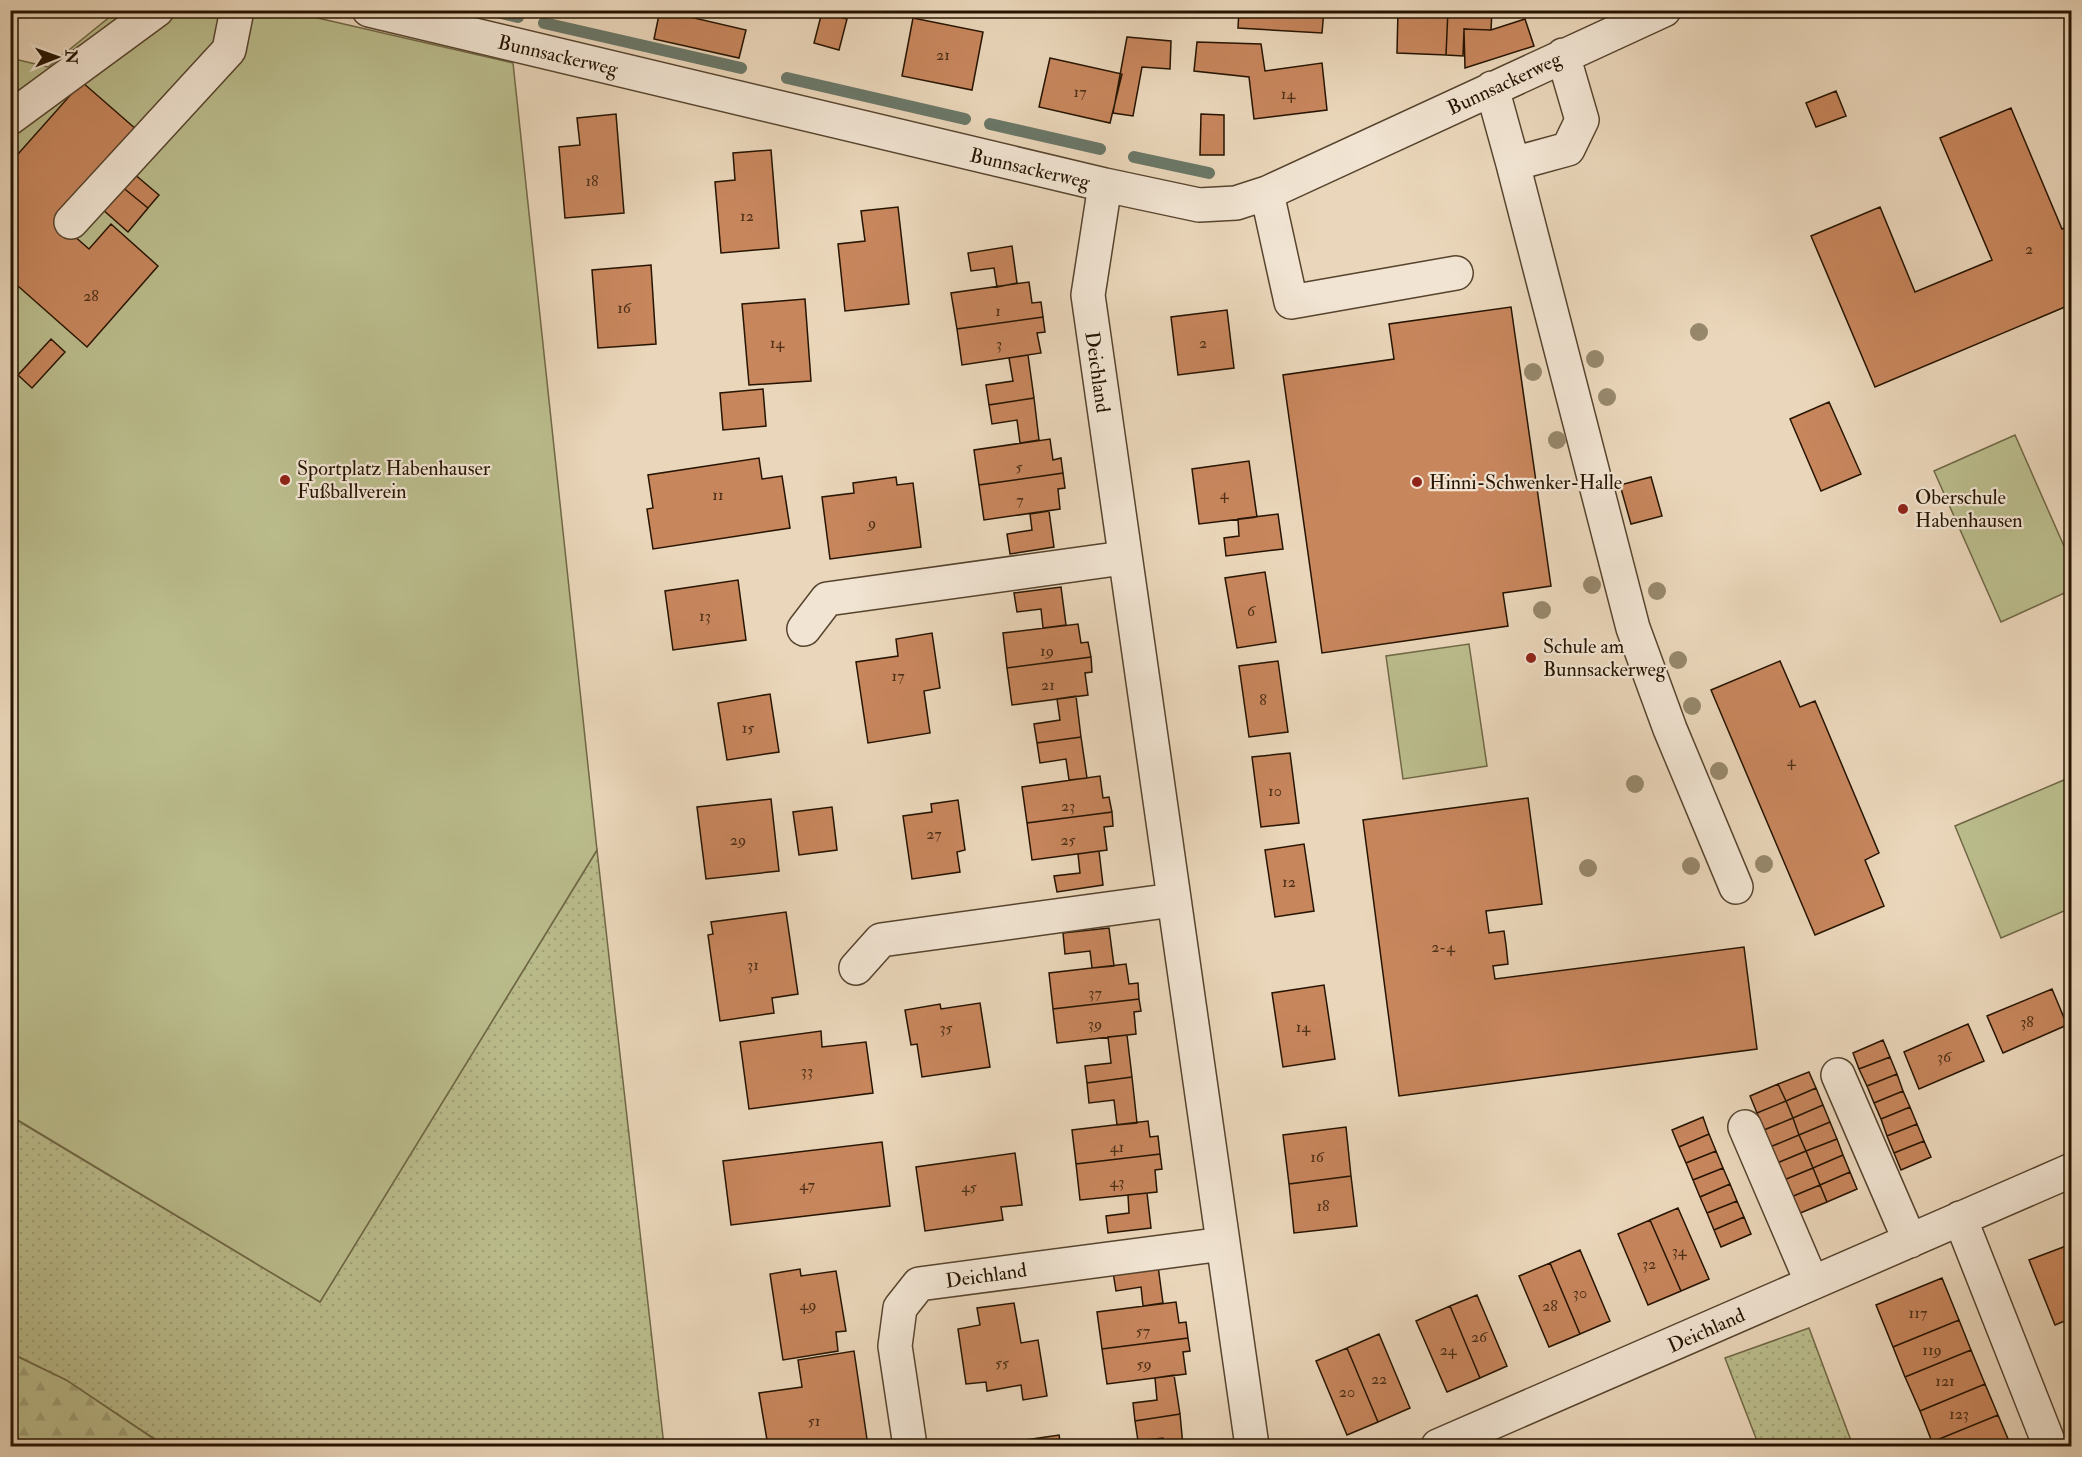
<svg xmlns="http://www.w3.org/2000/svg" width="2082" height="1457" font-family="'IM FELL Double Pica',serif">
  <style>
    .grass { fill: url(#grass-dots); stroke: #706846; stroke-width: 1.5 }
    .forest { fill: url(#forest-firs); stroke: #706846; stroke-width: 1.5 }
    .pitch { fill: #bbbd8d; stroke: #706846; stroke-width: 1.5 }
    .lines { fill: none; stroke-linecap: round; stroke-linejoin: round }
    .stream { stroke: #6a7768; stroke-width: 12 }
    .building { fill: #c8865d; stroke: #261400; stroke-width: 1.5 }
    .minor-casing { stroke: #57442e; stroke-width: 36 }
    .minor { stroke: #f1e4d2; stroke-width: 33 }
    .tree { fill: #97876b }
    .poi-dot { fill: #8f2418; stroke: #f1e4d2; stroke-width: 2 }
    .labels { text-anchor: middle; stroke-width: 4.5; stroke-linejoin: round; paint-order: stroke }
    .number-label { font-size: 16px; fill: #4e3017 }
    .street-label { font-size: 20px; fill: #261400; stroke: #f1e4d2 }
    .poi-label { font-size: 20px; fill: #261400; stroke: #f1e4d2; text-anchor: start }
  </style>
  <defs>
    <pattern id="grass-dots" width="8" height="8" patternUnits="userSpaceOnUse" patternTransform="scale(1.5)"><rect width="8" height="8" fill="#bbbd8d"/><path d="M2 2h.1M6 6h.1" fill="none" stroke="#a1a278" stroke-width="1.8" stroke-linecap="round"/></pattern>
    <pattern id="forest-firs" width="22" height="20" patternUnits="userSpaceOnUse" patternTransform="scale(1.5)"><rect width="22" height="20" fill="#bbbd8d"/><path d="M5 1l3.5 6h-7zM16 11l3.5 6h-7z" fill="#a1a278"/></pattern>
  </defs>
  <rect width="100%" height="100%" fill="#ead6ba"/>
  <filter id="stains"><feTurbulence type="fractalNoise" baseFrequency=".00333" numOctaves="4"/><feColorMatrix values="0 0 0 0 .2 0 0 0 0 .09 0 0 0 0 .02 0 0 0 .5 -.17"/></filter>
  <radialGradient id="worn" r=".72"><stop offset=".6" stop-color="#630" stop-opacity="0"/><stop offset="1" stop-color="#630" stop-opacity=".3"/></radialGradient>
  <!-- grass -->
  <path class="grass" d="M597 850 664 1446H160L161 1443 66 1380 11 1353 10 1116 320 1302Z
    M1809 1328 1853 1446H1759L1725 1358Z"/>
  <!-- forest -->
  <path class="forest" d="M10 1353 66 1380 161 1444 160 1446H11Z"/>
  <!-- pitch -->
  <path class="pitch" d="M283 10 513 63 597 850 320 1302 11 1116 10 58 48 67 117 11Z
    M2015 435 2071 562V590L2001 622 1934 471Z
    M1469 644 1487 766 1403 779 1386 656Z
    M2071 777V908L2001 938 1955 826Z"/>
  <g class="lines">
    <!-- stream -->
    <path class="stream" d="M489 10 518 17
      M544 23 741 68
      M787 78 965 119
      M990 124 1100 149
      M1134 157 1209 173"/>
  </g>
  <!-- building -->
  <path class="building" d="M660 10 746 30 739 58 654 39Z
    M1239 10H1324L1322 33 1238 28Z
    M1398 10H1448L1446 55 1397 53Z
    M1448 10H1492L1491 30 1464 29 1463 56 1446 55Z
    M1573 10H1602V12L1574 16Z
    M822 12 847 19 839 50 814 43Z
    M913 18 983 32 972 90 902 76Z
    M1525 19 1534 46 1465 68 1464 29 1491 30Z
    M1127 37 1171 41 1170 69 1142 67 1133 116 1113 113Z
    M1197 42 1261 44 1265 71 1322 63 1327 110 1254 119 1249 77 1194 71Z
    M1050 58 1122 74 1110 123 1039 107Z
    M82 82 137 130 57 221 89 249 111 224 158 266 87 347 10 279V163Z
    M1836 91 1846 116 1816 127 1806 103Z
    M2011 108 2062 229 2072 225V304L1875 387 1811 236 1880 207 1915 292 1992 260 1940 138Z
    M616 114 624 213 565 218 559 147 580 145 577 118Z
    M1201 114 1224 115V155H1200Z
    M771 150 779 248 721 253 715 182 735 180 733 153Z
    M133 173 159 195 148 208 121 186Z
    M121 186 148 208 128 232 102 209Z
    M898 207 909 304 845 311 838 244 865 241 861 211Z
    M1012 246 1017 283 997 287 994 268 971 271 968 253Z
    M651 265 656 344 598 348 592 270Z
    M1029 282 1032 303 1041 302 1043 317 957 329 951 293Z
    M805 299 811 381 749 385 742 304Z
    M1511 307 1551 586 1503 593 1508 626 1322 653 1283 375 1394 359 1389 324Z
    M1227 310 1234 368 1178 375 1171 317Z
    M1043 317 1045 332 1037 333 1041 353 962 365 957 329Z
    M51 339 65 352 32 388 18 375Z
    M1028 355 1034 398 989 405 986 385 1013 381 1009 358Z
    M763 389 766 426 723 430 720 393Z
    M1034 398 1039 440 1020 443 1017 420 992 424 989 405Z
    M1829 402 1861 474 1821 491 1790 419Z
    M1050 439 1053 460 1061 458 1063 473 979 485 974 450Z
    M759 458 762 479 782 476 790 528 653 549 647 509 653 508 648 475Z
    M1249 461 1257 517 1199 524 1192 469Z
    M1063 473 1065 488 1058 489 1060 509 984 520 979 485Z
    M896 477 897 485 913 483 921 547 830 559 822 497 854 493 853 483Z
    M1651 477 1662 516 1631 524 1620 485Z
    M1049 511 1054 547 1010 554 1007 534 1032 530 1030 514Z
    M1278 514 1283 549 1226 556 1224 538 1239 536 1238 519Z
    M1265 572 1276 642 1237 648 1225 578Z
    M738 580 746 640 673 650 665 591Z
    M1061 587 1066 625 1043 628 1041 609 1017 612 1014 593Z
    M1078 624 1081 643 1088 642 1091 657 1007 668 1003 633Z
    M932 633 940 688 924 691 930 733 868 743 856 662 898 656 896 639Z
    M1091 657 1092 672 1085 673 1088 695 1012 705 1007 668Z
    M1278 661 1288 732 1249 737 1239 666Z
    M1780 661 1800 707 1815 701 1879 853 1865 860 1884 906 1815 935 1711 690Z
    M770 694 779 752 727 760 718 703Z
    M1076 696 1081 737 1037 743 1034 724 1060 720 1057 699Z
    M1081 737 1087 778 1069 780 1066 759 1040 763 1037 743Z
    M1290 753 1299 823 1261 827 1252 757Z
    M1100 776 1103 798 1109 797 1112 812 1027 823 1022 787Z
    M1528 798 1542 904 1486 911 1489 933 1504 931 1506 945 1508 964 1493 966 1495 979 1744 947 1757 1049 1399 1096 1363 820Z
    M771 799 779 871 706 879 697 807Z
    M958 800 965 850 957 852 960 872 912 879 903 816 932 812 931 804Z
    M832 807 837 850 799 855 793 812Z
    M1112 812 1113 826 1104 827 1107 850 1032 860 1027 823Z
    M1304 844 1314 911 1275 917 1265 850Z
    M1099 851 1103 885 1057 892 1054 876 1080 873 1078 854Z
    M786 912 798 994 772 998 774 1013 720 1021 708 935 713 934 711 922Z
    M1109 928 1114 966 1092 968 1090 951 1065 954 1063 933Z
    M1126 964 1129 984 1138 983 1139 999 1053 1009 1049 973Z
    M1324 985 1335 1059 1283 1067 1272 993Z
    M2052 989 2067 1025 2003 1053 1987 1016Z
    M1139 999 1141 1011 1134 1012 1136 1034 1057 1043 1053 1009Z
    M980 1003 990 1067 922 1077 917 1044 911 1045 905 1010 940 1004 941 1009Z
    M1968 1024 1984 1061 1919 1089 1904 1052Z
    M821 1031 822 1047 866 1042 873 1093 749 1109 740 1042Z
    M1127 1035 1132 1077 1087 1083 1085 1066 1111 1063 1108 1037Z
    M1883 1040 1890 1057 1859 1069 1853 1053Z
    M1890 1057 1897 1074 1867 1086 1859 1069Z
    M1809 1072 1816 1088 1786 1101 1778 1084Z
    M1897 1074 1903 1091 1874 1103 1867 1086Z
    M1132 1077 1137 1123 1117 1125 1114 1100 1089 1103 1087 1083Z
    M1778 1084 1786 1101 1757 1113 1750 1096Z
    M1816 1088 1823 1105 1793 1118 1786 1101Z
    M1903 1091 1910 1107 1881 1119 1874 1103Z
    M1786 1101 1793 1118 1764 1130 1757 1113Z
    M1823 1105 1830 1122 1799 1135 1793 1118Z
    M1910 1107 1917 1124 1887 1136 1881 1119Z
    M1703 1117 1709 1134 1679 1147 1672 1130Z
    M1793 1118 1799 1135 1770 1147 1764 1130Z
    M1148 1121 1150 1137 1158 1136 1160 1154 1076 1164 1072 1130Z
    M1830 1122 1837 1139 1806 1151 1799 1135Z
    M1917 1124 1924 1141 1894 1153 1887 1136Z
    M1346 1127 1351 1176 1289 1184 1283 1135Z
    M1709 1134 1716 1151 1686 1163 1679 1147Z
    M1799 1135 1806 1151 1777 1163 1770 1147Z
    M1837 1139 1843 1155 1813 1168 1806 1151Z
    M1924 1141 1931 1157 1901 1170 1894 1153Z
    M882 1142 890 1206 731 1225 723 1161Z
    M1716 1151 1723 1168 1693 1180 1686 1163Z
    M1806 1151 1813 1168 1784 1180 1777 1163Z
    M1015 1153 1022 1205 1001 1207 1003 1220 925 1231 916 1167Z
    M1160 1154 1162 1169 1155 1170 1157 1192 1080 1200 1076 1164Z
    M1843 1155 1850 1172 1820 1185 1813 1168Z
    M1723 1168 1730 1184 1700 1197 1693 1180Z
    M1813 1168 1820 1185 1791 1197 1784 1180Z
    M1850 1172 1857 1189 1827 1202 1820 1185Z
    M1351 1176 1357 1226 1294 1233 1289 1184Z
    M1730 1184 1737 1201 1707 1213 1700 1197Z
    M1820 1185 1827 1202 1798 1214 1791 1197Z
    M1147 1193 1151 1228 1108 1233 1106 1216 1129 1213 1128 1195Z
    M1737 1201 1744 1217 1714 1230 1707 1213Z
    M1678 1208 1709 1279 1681 1291 1650 1220Z
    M1744 1217 1751 1234 1721 1247 1714 1230Z
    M1650 1220 1681 1291 1648 1305 1618 1234Z
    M2066 1246 2072 1259V1318L2055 1325 2029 1260Z
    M1580 1250 1610 1321 1580 1334 1550 1263Z
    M1550 1263 1580 1334 1549 1347 1519 1276Z
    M1158 1266 1163 1303 1143 1306 1141 1287 1116 1291 1113 1272Z
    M800 1269 801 1276 836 1271 846 1331 836 1332 838 1351 783 1360 770 1274Z
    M1942 1278 1959 1320 1893 1347 1876 1305Z
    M1477 1295 1507 1366 1480 1378 1450 1306Z
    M1176 1302 1179 1323 1186 1322 1188 1338 1102 1349 1097 1312Z
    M1014 1303 1021 1343 1038 1340 1047 1396 1023 1400 1021 1385 987 1391 986 1382 966 1384 958 1329 980 1325 977 1308Z
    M1450 1306 1480 1378 1447 1392 1416 1321Z
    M1959 1320 1971 1350 1905 1377 1893 1347Z
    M1379 1334 1410 1408 1378 1422 1347 1348Z
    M1188 1338 1190 1351 1183 1352 1186 1374 1107 1384 1102 1349Z
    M1347 1348 1378 1422 1347 1435 1316 1361Z
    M1971 1350 1985 1384 1920 1411 1905 1377Z
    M854 1351 868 1446H768L759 1393 802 1387 798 1360Z
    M1174 1375 1180 1414 1135 1421 1133 1403 1157 1400 1155 1378Z
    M1985 1384 1998 1415 1932 1442 1920 1411Z
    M1180 1414 1183 1446H1164L1163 1438 1138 1441 1135 1421Z
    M1998 1415 2011 1446H1934L1932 1442Z
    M1059 1435 1061 1446H1006L1005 1443Z"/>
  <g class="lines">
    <defs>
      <path id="minor" d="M369 10 1105 185 1199 205 1236 203 1267 193 1664 10
        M1492 88 1513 164 1568 149 1582 120 1563 55
        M10 118 157 10
        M1513 164 1633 628 1670 729 1736 887
        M1105 185 1088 295 1252 1446
        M1267 193 1291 302 1456 273
        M71 222 229 50 237 10
        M804 629 827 599 1123 558
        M856 968 881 940 1173 900
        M1838 1075 1910 1241
        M1745 1127 1812 1283
        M1960 1218 2050 1446
        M910 1446 895 1346 900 1308 919 1284 1223 1244
        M1438 1446 2072 1170"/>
    </defs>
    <!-- minor casing -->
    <use href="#minor" class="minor-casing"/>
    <!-- minor -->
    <use href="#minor" class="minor"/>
  </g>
  <!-- trees -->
  <g class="tree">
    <circle cx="1699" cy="332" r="9"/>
    <circle cx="1595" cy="359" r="9"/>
    <circle cx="1533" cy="372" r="9"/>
    <circle cx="1607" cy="397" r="9"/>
    <circle cx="1557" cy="440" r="9"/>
    <circle cx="1592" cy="585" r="9"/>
    <circle cx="1657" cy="591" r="9"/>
    <circle cx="1542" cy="610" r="9"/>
    <circle cx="1678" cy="660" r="9"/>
    <circle cx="1692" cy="706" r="9"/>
    <circle cx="1719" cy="771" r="9"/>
    <circle cx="1635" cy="784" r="9"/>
    <circle cx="1764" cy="864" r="9"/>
    <circle cx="1691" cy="866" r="9"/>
    <circle cx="1588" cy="868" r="9"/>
  </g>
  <!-- markers -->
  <g class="poi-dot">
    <circle cx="285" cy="480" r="6"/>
    <circle cx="1417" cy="482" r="6"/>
    <circle cx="1903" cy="509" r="6"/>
    <circle cx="1531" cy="658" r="6"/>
  </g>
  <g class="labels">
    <!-- number labels -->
    <g class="number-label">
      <text x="943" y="60">21</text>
      <text x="1080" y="97">17</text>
      <text x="1288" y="99">14</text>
      <text x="592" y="186">18</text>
      <text x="747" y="221">12</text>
      <text x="2029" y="254">2</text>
      <text x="91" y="301">28</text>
      <text x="624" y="313">16</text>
      <text x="998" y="316">1</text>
      <text x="777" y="348">14</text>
      <text x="1203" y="348">2</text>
      <text x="999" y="349">3</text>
      <text x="1019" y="472">5</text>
      <text x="1224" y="499">4</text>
      <text x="718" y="500">11</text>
      <text x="1020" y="505">7</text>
      <text x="872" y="528">9</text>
      <text x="1251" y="616">6</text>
      <text x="705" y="621">13</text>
      <text x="1047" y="656">19</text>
      <text x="898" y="681">17</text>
      <text x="1048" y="690">21</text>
      <text x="1263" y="705">8</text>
      <text x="748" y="733">15</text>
      <text x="1791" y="766">4</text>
      <text x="1275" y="796">10</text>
      <text x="1068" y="811">23</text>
      <text x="934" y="839">27</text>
      <text x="738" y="845">29</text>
      <text x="1068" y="845">25</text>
      <text x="1289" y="887">12</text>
      <text x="1443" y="952">2-4</text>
      <text x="753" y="970">31</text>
      <text x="1095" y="998">37</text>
      <text x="2027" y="1027">38</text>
      <text x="1095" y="1029">39</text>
      <text x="1303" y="1032">14</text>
      <text x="946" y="1033">35</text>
      <text x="1944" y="1062">36</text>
      <text x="807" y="1076">33</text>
      <text x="1117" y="1152">41</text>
      <text x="1317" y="1162">16</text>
      <text x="1117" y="1187">43</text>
      <text x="807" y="1190">47</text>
      <text x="969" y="1192">45</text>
      <text x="1323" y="1211">18</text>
      <text x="1679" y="1256">34</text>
      <text x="1649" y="1269">32</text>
      <text x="1580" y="1298">30</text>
      <text x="808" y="1310">49</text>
      <text x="1550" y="1311">28</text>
      <text x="1918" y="1318">117</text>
      <text x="1143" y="1336">57</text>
      <text x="1479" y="1342">26</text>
      <text x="1448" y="1355">24</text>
      <text x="1932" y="1355">119</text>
      <text x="1002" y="1368">55</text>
      <text x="1144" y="1369">59</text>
      <text x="1379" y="1384">22</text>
      <text x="1945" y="1386">121</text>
      <text x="1347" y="1397">20</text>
      <text x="1959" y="1419">123</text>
      <text x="814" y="1426">51</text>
    </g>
    <!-- street labels -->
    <g class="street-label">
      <text transform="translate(558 55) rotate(13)" y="7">Bunnsackerweg</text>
      <text transform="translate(1504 83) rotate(-25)" y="7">Bunnsackerweg</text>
      <text transform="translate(1030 168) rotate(13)" y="7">Bunnsackerweg</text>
      <text transform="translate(1098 372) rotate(82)" y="7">Deichland</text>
      <text transform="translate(986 1275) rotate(-8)" y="7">Deichland</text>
      <text transform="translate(1706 1330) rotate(-24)" y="7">Deichland</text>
    </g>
    <!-- poi labels -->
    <g class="poi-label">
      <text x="297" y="475">Sportplatz Habenhauser<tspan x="297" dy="23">Fußballverein</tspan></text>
      <text x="1429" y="489">Hinni-Schwenker-Halle</text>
      <text x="1915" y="504">Oberschule<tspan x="1915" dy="23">Habenhausen</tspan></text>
      <text x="1543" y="653">Schule am<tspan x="1543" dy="23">Bunnsackerweg</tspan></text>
    </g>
  </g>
  <!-- margin -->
  <rect width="2082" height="1457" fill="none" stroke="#ead6ba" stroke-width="36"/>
  <rect x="12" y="12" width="2058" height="1433" fill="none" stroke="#261400" stroke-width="3"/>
  <rect x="18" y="18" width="2046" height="1421" fill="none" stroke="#261400" stroke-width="1.5"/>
  <!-- north arrow -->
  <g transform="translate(57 57) rotate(89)" stroke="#f1e4d2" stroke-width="4.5" paint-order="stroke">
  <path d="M0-4.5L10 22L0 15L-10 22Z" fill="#261400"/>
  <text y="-9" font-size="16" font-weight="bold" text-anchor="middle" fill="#261400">N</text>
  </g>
  <rect width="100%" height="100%" filter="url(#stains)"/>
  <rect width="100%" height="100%" fill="url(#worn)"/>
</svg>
